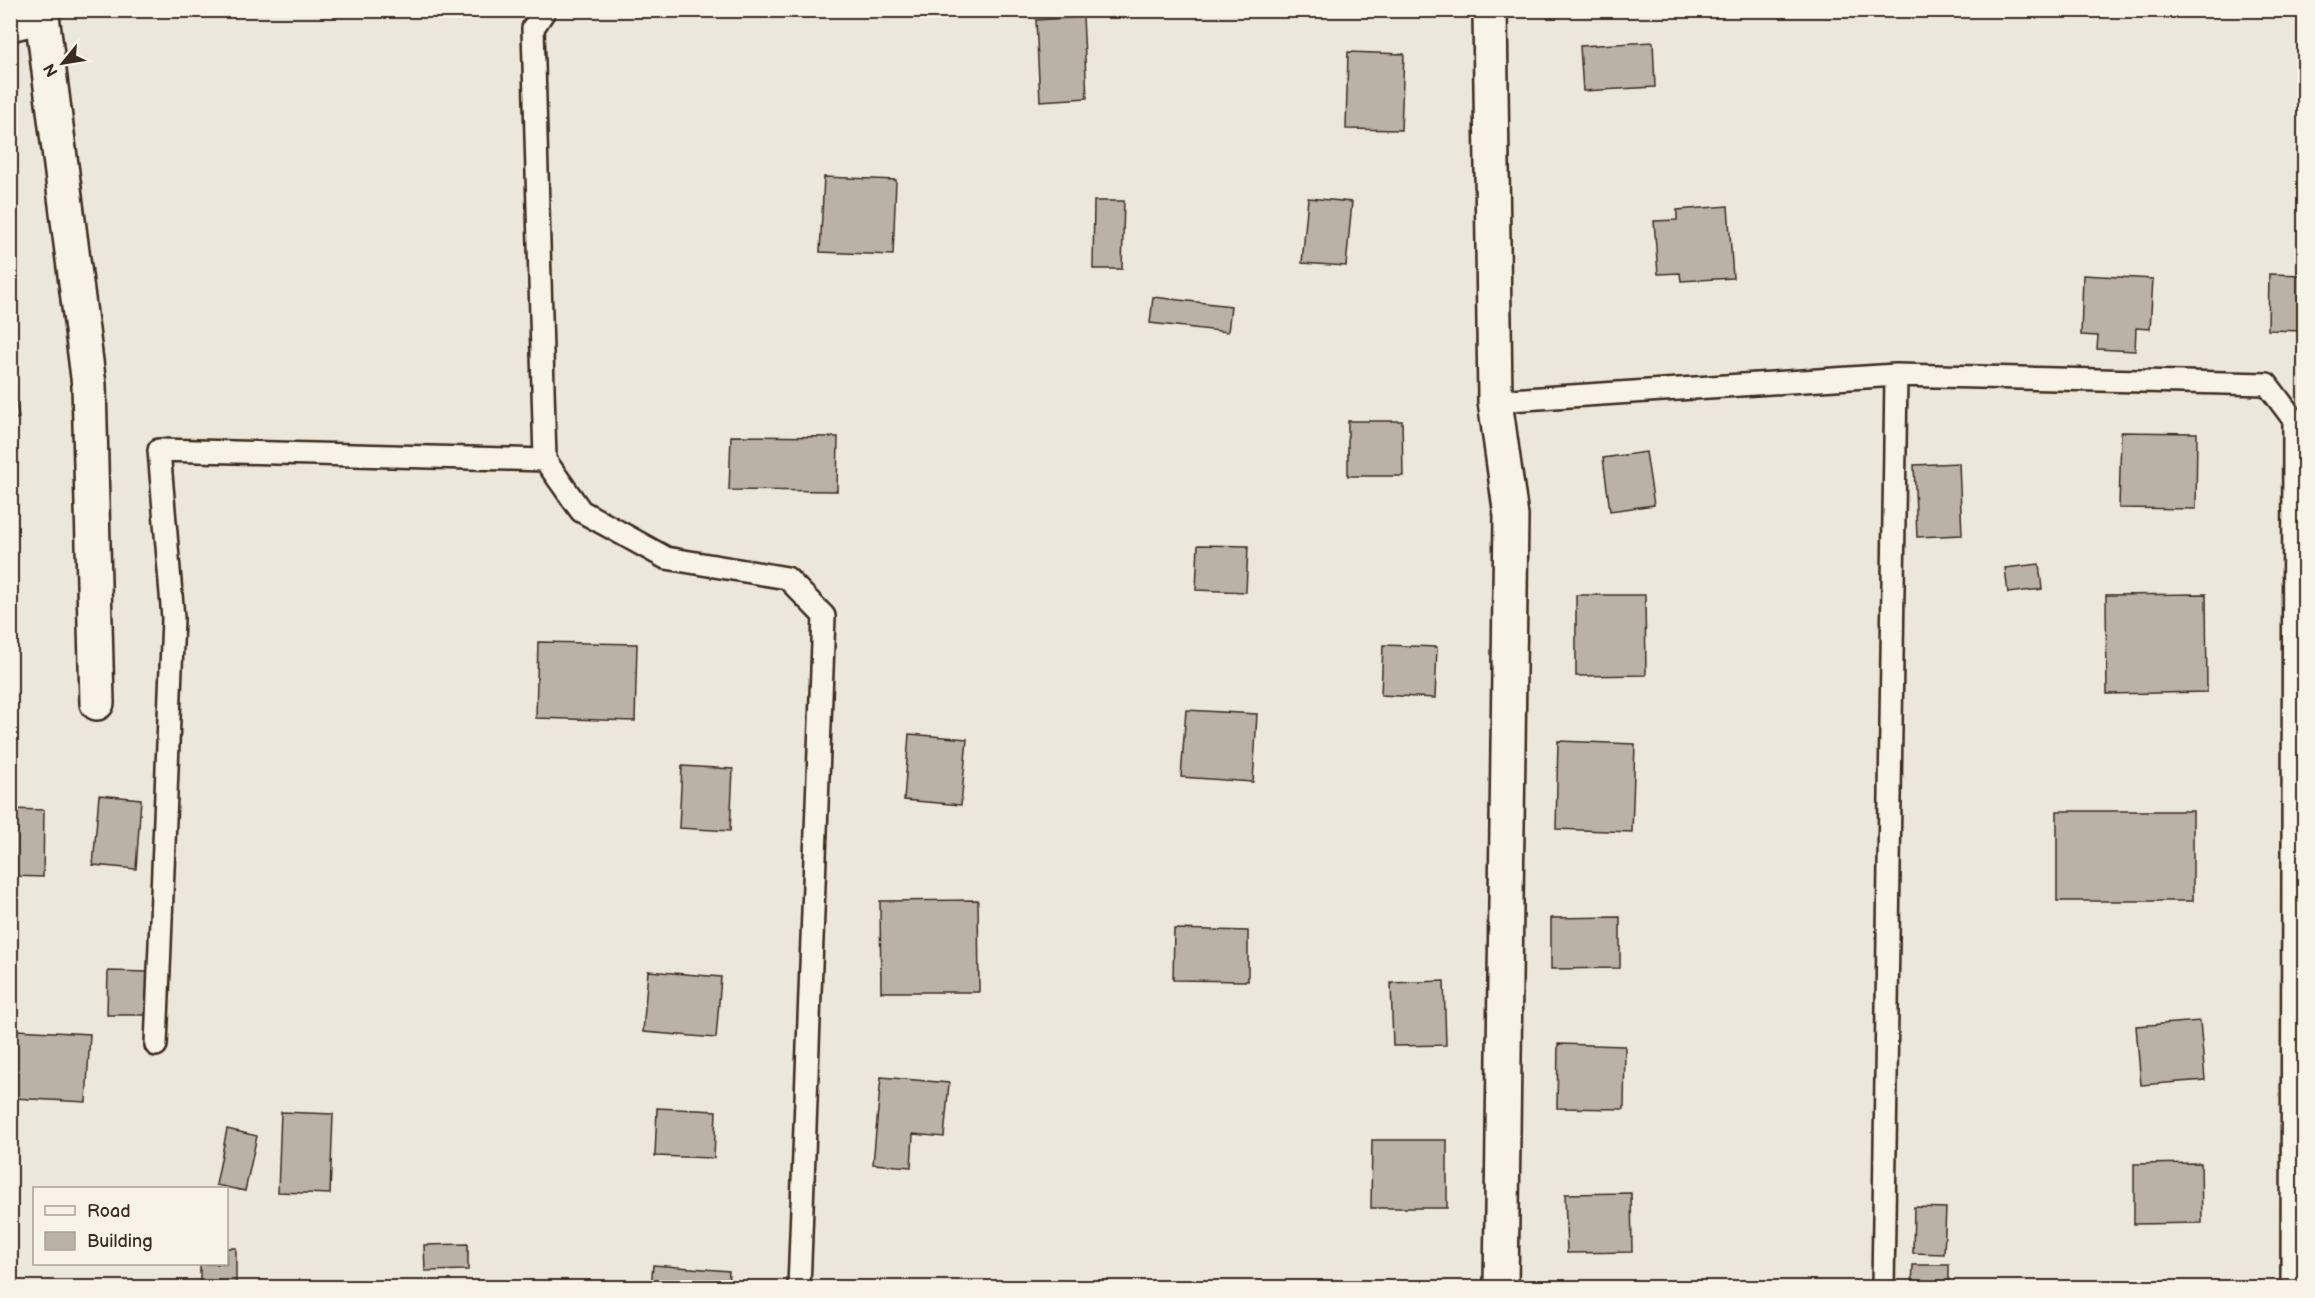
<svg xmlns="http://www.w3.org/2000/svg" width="2315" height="1298" font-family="'Balsamiq Sans',sans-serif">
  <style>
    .building { fill: #bab2a7; stroke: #3b2a1e; stroke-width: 1.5 }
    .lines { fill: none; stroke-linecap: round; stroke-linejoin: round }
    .service-casing { stroke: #3b2a1e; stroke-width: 26 }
    .minor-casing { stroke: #3b2a1e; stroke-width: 38 }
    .service { stroke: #f7f3e8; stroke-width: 21 }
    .minor { stroke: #f7f3e8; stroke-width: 33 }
  </style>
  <rect width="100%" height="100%" fill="#ece7dc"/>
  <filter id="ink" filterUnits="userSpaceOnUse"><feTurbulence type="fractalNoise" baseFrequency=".0167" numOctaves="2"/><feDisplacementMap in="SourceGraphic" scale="12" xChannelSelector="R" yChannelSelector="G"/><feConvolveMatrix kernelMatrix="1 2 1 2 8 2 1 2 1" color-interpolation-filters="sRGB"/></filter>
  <g filter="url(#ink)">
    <!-- building -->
    <path class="building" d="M1083 17 1087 98 1040 101 1036 20Z
      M1653 42 1655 87 1583 91 1580 46Z
      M1348 52 1404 54 1401 130 1346 129Z
      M824 177 896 180 893 255 820 252Z
      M1308 198 1352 202 1346 266 1302 263Z
      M1094 201H1124L1122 269H1093Z
      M1728 206 1733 278 1681 281 1680 273 1658 274 1654 221 1677 220V210Z
      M2269 274 2304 275V331L2268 330Z
      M2083 275 2153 279 2150 329 2136 328 2135 351 2097 349 2098 336 2081 335Z
      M1153 297 1231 306 1228 332 1150 323Z
      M10 366 19 418 10 420Z
      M1348 421H1402L1403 476H1348Z
      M2121 432 2197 433 2196 509 2119 508Z
      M731 436 838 437 837 491 729 490Z
      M1646 452 1654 505 1610 511 1603 458Z
      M1959 463 1962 535 1917 537 1914 465Z
      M1198 545 1248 546 1246 592 1196 590Z
      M2039 564 2042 589 2008 593 2005 568Z
      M2206 594 2207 692 2107 694 2106 595Z
      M1576 595H1645L1646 675 1576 676Z
      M538 642 637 644 635 721 536 718Z
      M1383 645 1437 647 1435 698 1381 695Z
      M1186 710 1257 714 1253 782 1181 777Z
      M909 734 967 739 961 805 904 800Z
      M1558 741 1635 744 1632 832 1556 829Z
      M682 766 733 769 730 831 679 828Z
      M99 795 141 799 136 869 93 865Z
      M10 809 44 810 43 877 10 876Z
      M2057 811H2193V901H2057Z
      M978 900 979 992H881L880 901Z
      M1620 917V968L1551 969V918Z
      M1174 929 1248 931V981L1173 980Z
      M108 971 149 972V1015H107Z
      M648 971 721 977 716 1038 643 1032Z
      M1444 981 1446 1045 1393 1046 1391 983Z
      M2200 1021 2205 1080 2141 1085 2136 1026Z
      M16 1030 90 1034 86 1102 13 1098Z
      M1558 1044 1625 1046 1624 1109 1557 1108Z
      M881 1077 949 1083 944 1137 913 1134 911 1167 873 1164Z
      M657 1108 716 1111 714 1158 655 1156Z
      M281 1112 333 1114 330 1194 278 1192Z
      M227 1129 257 1136 245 1191 216 1185Z
      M1372 1140H1447V1208H1371Z
      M2201 1163 2202 1223 2134 1224V1164Z
      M1631 1193 1632 1252 1567 1253 1565 1194Z
      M1914 1207 1946 1208 1944 1254 1913 1253Z
      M468 1244V1270L425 1271 424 1245Z
      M226 1248H236V1286H200V1264H226Z
      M653 1265 729 1271 728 1288H651Z
      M1913 1265H1949V1288H1912Z
      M316 1282 403 1287V1288H316Z"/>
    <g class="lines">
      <defs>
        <path id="service" d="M545 10 533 28 545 460 581 511 666 558 787 578 824 616 799 1288
          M1495 401 1896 375 2267 384 2294 420 2292 1288
          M156 1045 173 618 159 450 545 460
          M1883 1288 1896 375"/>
        <path id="minor" d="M1490 10 1495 401 1511 516 1501 1288
          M42 16 89 385 97 703
          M10 24 42 16 41 10"/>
      </defs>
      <!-- service casing -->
      <use href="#service" class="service-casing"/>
      <!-- minor casing -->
      <use href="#minor" class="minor-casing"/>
      <!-- service -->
      <use href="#service" class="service"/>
      <!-- minor -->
      <use href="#minor" class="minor"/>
    </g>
  </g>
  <!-- margin -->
  <rect width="2315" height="1298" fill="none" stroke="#f7f3e8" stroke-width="36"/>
  <rect x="18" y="18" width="2279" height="1262" fill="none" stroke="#3b2a1e" stroke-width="2" filter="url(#ink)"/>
  <!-- legend -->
  <rect x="33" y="1187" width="195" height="78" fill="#f7f3e8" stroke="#aca397" stroke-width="1.5"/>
  <rect x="45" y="1206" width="30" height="9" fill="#f7f3e8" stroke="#aca397" stroke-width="1.5"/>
  <text x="87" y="1217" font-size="18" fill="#3b2a1e">Road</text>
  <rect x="45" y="1232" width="30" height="18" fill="#bab2a7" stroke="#aca397" stroke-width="1.5"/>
  <text x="87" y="1247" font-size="18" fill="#3b2a1e">Building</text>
  <!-- north arrow -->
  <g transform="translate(63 63) rotate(240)" stroke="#f7f3e8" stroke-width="4.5" paint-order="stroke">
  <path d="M0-4.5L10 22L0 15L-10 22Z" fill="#3b2a1e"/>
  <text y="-9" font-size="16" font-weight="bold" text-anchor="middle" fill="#3b2a1e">N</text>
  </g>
</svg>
